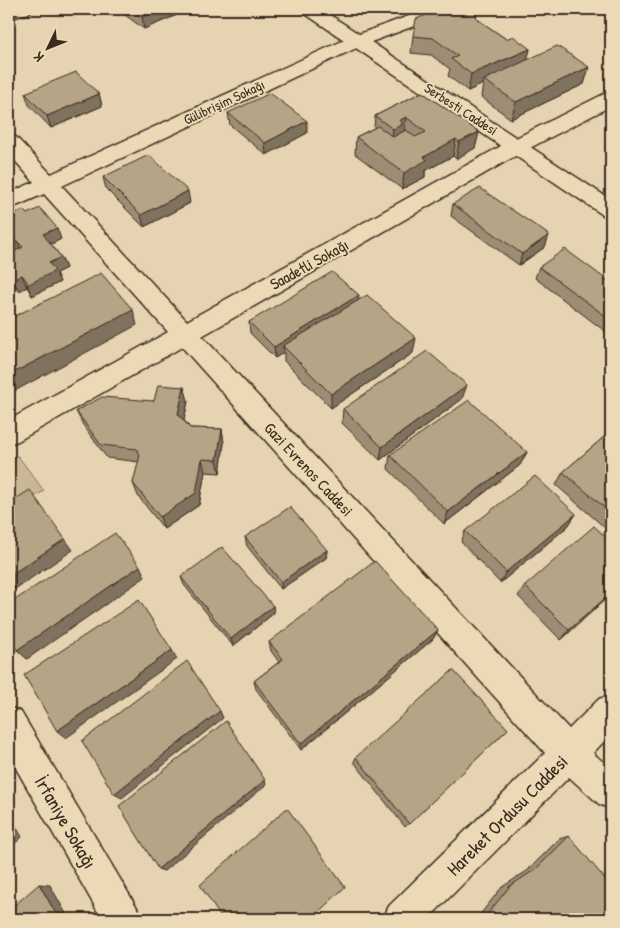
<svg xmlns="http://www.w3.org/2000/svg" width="620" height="928" font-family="'Patrick Hand',sans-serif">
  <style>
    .green { fill: #c9b798; stroke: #82705b }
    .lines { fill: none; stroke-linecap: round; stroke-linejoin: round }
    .minor-casing { stroke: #3b2a1e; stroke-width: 3 }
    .major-casing { stroke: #3b2a1e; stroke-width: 3 }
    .minor { fill: #ecdab7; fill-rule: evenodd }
    .major { fill: #ecdab7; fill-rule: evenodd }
    .wall { fill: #9d8d74; stroke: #3b2a1e }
    .shaded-wall { fill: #7f735e; stroke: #3b2a1e }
    .building { fill: #b6a487; stroke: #3b2a1e }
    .labels { text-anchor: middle; stroke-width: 4; stroke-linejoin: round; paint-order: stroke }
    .far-street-label { font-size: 14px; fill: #3b2a1e; stroke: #ecdab7 }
    .street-label { font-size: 16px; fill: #3b2a1e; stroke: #ecdab7 }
    .near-street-label { font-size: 19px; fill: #3b2a1e; stroke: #ecdab7 }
  </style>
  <rect width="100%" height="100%" fill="#e5d3b1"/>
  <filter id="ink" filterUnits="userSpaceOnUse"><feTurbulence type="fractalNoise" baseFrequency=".02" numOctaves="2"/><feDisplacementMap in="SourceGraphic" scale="10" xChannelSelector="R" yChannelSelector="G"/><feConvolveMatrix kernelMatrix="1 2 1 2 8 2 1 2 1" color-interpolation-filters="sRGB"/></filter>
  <g filter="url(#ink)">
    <!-- green -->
    <path class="green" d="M18 456 44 491 9 513V461Z"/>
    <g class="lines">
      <defs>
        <path id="minor" d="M9 9H32L29 13 9 19Z
          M428 9H452L449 13 363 45 62 186 187 321 510 141 604 94 611 92V106L524 151 202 336 569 729 599 699 611 695V734L593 753 611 769V809L599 804 569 777 428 919H383L389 906 545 753 182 347 18 441 9 444V420L168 332 44 194 9 209V193L34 182 9 154V136L16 137 51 174 351 37Z
          M9 707 21 712 136 906 142 919H102L9 756Z"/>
        <path id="major" d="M301 9H321L611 200V217L603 215 304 13Z"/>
      </defs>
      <!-- minor casing -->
      <use href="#minor" class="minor-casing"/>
      <!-- major casing -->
      <use href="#major" class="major-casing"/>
      <!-- minor -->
      <use href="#minor" class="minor"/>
      <!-- major -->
      <use href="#major" class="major"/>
    </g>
    <!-- wall -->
    <path class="wall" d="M117 9H176L177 15 144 29Z
      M477 19 506 39 530 49 527 60 589 67 584 84 511 119 481 97 483 84 468 91 448 76 450 69 431 55 411 53 413 36Z
      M422 92 479 132 475 148 456 159 453 156 425 171V177L402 189 355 154 356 137 374 128 375 116Z
      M25 93 99 94 102 106 51 128 29 105Z
      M228 113 307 133 266 155 230 125Z
      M103 177 190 203 144 227 106 189Z
      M453 204 549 235 545 247 519 265 451 216Z
      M27 214 61 239 51 244 61 257 66 268 56 273 60 282 32 296 27 287 19 291 9 278V254H10L9 253V216Z
      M539 267 611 283V334L610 335 535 278Z
      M358 301 413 353 331 408 284 361V352L275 358 250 333 249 322Z
      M184 387 188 401 184 420 190 428 222 429 224 443 220 473 205 472 199 505 164 529 138 496 133 483 139 462 107 458 83 425 76 411 154 401Z
      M462 399 380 460 342 423 343 409Z
      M611 431V533L556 485 563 472Z
      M527 452 520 465 444 524 388 469 390 455Z
      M576 514 568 526 500 583 461 542 465 531Z
      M245 537 327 550 326 558 281 589 247 546Z
      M611 542V594L561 640 518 596 525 586Z
      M181 577 273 606 274 613 233 646 184 585Z
      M438 630 433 639 301 750 256 689 254 681 279 662 271 651 269 642Z
      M508 729 405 827 354 762 356 757Z
      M569 836 611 919H478V917L502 887 527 871 559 839Z"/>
    <!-- shaded-wall -->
    <path class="shaded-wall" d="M162 9H176L177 15 144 29 142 17Z
      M530 49 526 65 484 80 483 84 468 91 471 74Z
      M589 67 584 84 511 119 516 102Z
      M99 94 102 106 51 128 47 116Z
      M406 117 404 134 391 145 393 129 399 121Z
      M307 121V133L266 155 265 143Z
      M479 132 475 148 456 159 459 142Z
      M456 139 453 156 425 171V177L402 189 404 173 424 157Z
      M188 191 190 203 144 227 141 215Z
      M57 228 61 239 48 246 43 234Z
      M549 235 545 247 519 265 522 254Z
      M17 241 22 252 12 257 9 249V245Z
      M61 257 66 268 56 273 60 282 32 296 27 285 49 263Z
      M22 275 27 287 19 291 13 280Z
      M359 295 358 306 283 346 284 352 275 358 274 347Z
      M133 310 137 325 9 394V375Z
      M416 338 413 353 331 408V394Z
      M467 385 462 399 380 460 382 447Z
      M184 387 188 401 182 428 178 414Z
      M222 429 224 443 220 473 217 460Z
      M527 452 520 465 444 524 448 512Z
      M202 459 205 472 199 505 164 529 160 517Z
      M576 514 568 526 500 583 506 572Z
      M65 539 73 550 9 593V576Z
      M327 550 326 558 281 589V582Z
      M140 566 145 577 27 659 17 650Z
      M611 593V594L561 640 569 630Z
      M273 606 274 613 233 646 231 639Z
      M438 630 433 639 301 750V744Z
      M172 650 177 659 66 738 57 731Z
      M220 711 223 718 122 798 114 794Z
      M265 780 266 785 164 871 158 869Z
      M9 814 22 837 9 849Z
      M39 884 50 885 69 919H59Z"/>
    <!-- building -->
    <path class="building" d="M131 9H162L142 17Z
      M441 9H475L477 19 506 39 513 36 530 49 471 74 451 59 458 56 433 38 413 36 416 19Z
      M557 46 589 67 516 102 484 80Z
      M76 72 99 94 47 116 25 93Z
      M422 92 479 132 459 142 456 139 424 157 427 160 404 173 356 137 378 126 393 137 406 130 415 137 426 132 406 117 399 121 403 124 393 129 375 116Z
      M270 93 307 121 265 143 228 113Z
      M149 155 188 191 141 215 103 177Z
      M480 188 549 235 522 254 453 204Z
      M40 208 57 228 43 234 61 257 49 263 55 271 27 285V281L22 275 13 280 9 274V262L10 261 9 259V254L23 247 17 241 9 245V216L23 210 27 214Z
      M565 249 611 283V320L539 267Z
      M332 272 359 295 274 347 249 322Z
      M101 273 133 310 9 375V319Z
      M367 295 416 338 331 394 283 346Z
      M427 351 467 385 382 447 343 409Z
      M158 385 184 387 178 414 190 428 222 429 217 460 202 459 196 493 160 517 133 483 140 455 137 449 101 445 76 411 102 397 154 401Z
      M469 400 527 452 448 512 390 455Z
      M611 431V513L563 472Z
      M535 476 576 514 506 572 465 531Z
      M30 490 65 539 9 576V503Z
      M290 507 327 550 281 582 245 537Z
      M594 526 611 542V593L569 630 525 586Z
      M115 533 140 566 17 650 9 637V604Z
      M222 547 273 606 231 639 181 577Z
      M375 561 438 630 301 744 254 681 283 659 269 642Z
      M139 600 172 650 57 731 24 675Z
      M187 661 220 711 114 794 82 741Z
      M453 670 508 729 409 824 356 757Z
      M226 721 265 780 158 869 119 806Z
      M287 808 345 887 311 919H222L200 885Z
      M9 826 14 835 9 840Z
      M569 836 611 886V919H485V917L510 886 536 869Z
      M39 884 59 919H9V910Z"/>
  </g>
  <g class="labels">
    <!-- far-street labels -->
    <g class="far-street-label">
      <text transform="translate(224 102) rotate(-25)" y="5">Gülibrişim Sokağı</text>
      <text transform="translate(461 109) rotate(33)" y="5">Serbesti Caddesi</text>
    </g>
    <!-- street labels -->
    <g class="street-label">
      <text transform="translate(309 264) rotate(-29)" y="6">Saadetli Sokağı</text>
      <text transform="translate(309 469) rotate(47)" y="6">Gazi Evrenos Caddesi</text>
    </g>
    <!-- near-street labels -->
    <g class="near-street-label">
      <text transform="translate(507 815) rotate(-45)" y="7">Hareket Ordusu Caddesi</text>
      <text transform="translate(66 822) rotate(60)" y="7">İrfaniye Sokağı</text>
    </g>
  </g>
  <!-- margin -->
  <rect width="620" height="928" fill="none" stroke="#ecdab7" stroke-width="30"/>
  <rect x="15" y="15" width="590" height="898" fill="none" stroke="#3b2a1e" stroke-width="2" filter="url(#ink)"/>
  <!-- north arrow -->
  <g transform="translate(48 48) rotate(227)" stroke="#ecdab7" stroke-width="4" paint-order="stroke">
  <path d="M0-4L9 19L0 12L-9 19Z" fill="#3b2a1e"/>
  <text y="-8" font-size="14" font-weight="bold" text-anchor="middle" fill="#3b2a1e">K</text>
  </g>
</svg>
